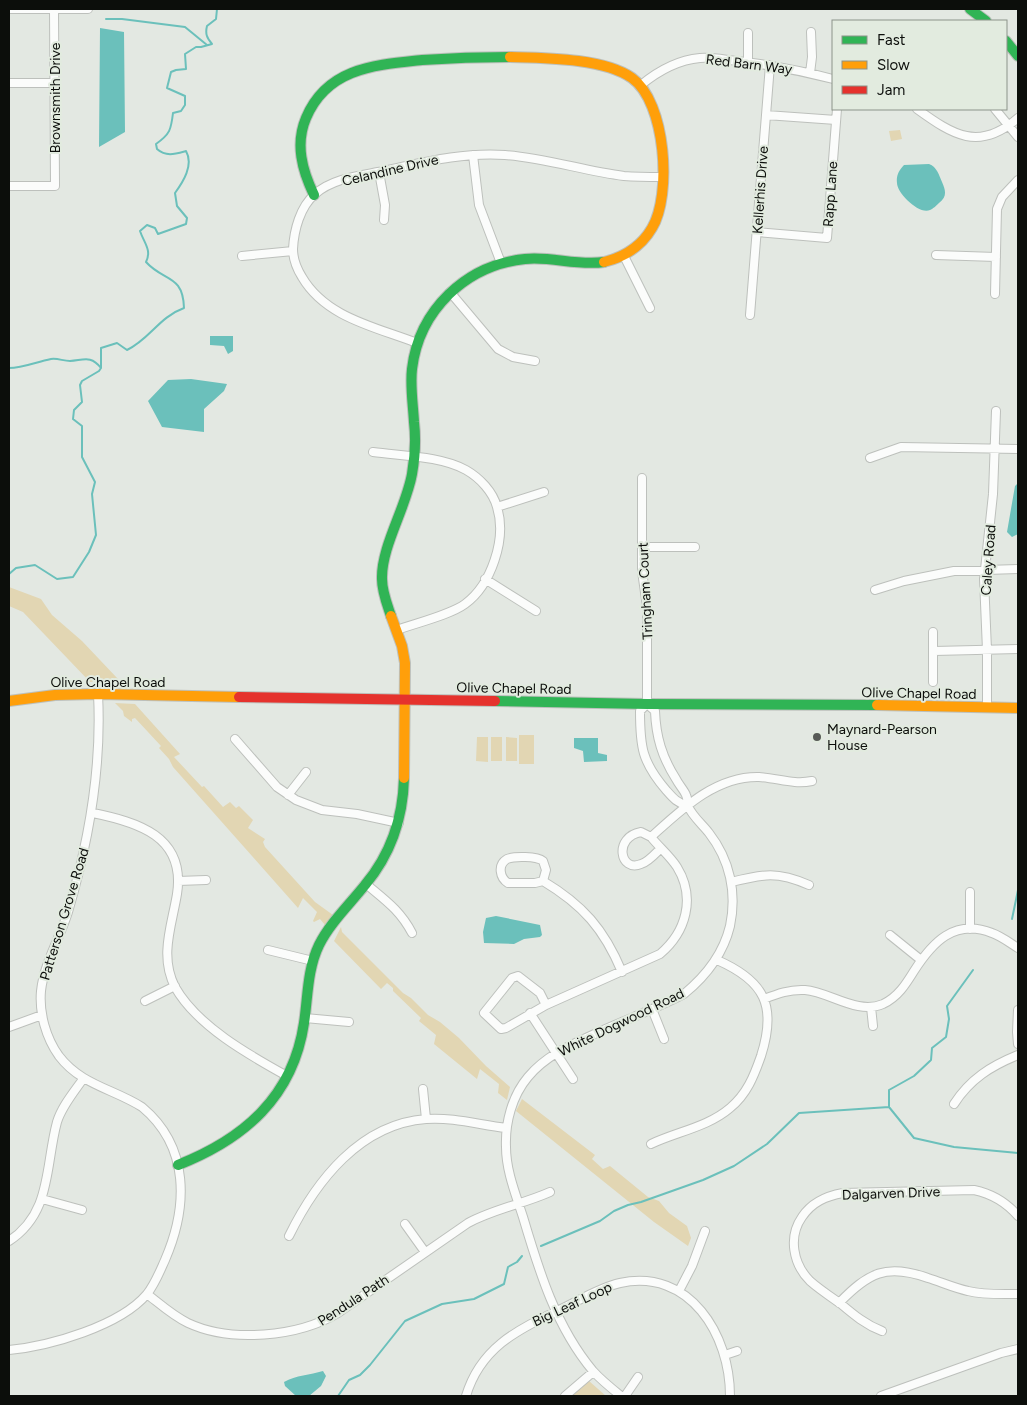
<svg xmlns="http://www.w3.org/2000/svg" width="1027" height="1405" font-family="Figtree,sans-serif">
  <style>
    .green { fill: #e2d6b3 }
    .water { fill: #6bc0bb }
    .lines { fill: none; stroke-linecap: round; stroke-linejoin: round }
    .stream { stroke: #6bc0bb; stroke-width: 2 }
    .street-casing { stroke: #bdc0bc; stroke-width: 10 }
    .fast-casing { stroke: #bdc0bc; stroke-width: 12 }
    .slow-casing { stroke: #bdc0bc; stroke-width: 12 }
    .jam-casing { stroke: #bdc0bc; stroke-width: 12 }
    .street { stroke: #fbfcfb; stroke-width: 8 }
    .fast { stroke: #30b455; stroke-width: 10 }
    .slow { stroke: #ff9f0a; stroke-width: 10 }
    .jam { stroke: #e5322d; stroke-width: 10 }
    .poi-dot { fill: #575a56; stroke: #e2ebdf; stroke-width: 2 }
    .labels { text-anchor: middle; stroke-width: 4; stroke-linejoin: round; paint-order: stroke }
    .street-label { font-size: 14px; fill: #0c0e0b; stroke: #e2ebdf }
    .poi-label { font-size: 14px; fill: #0c0e0b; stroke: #e2ebdf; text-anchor: start }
  </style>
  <rect width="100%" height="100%" fill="#e3e8e2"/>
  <!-- green -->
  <path class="green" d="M900 130 902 139 891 141 889 131Z
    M9 587 41 599 52 615 82 641 118 679 90 682 23 612 9 606Z
    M115 703 135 704 180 754 174 757 202 787 204 786 223 807 230 802 236 808 239 806 253 820 248 828 265 839 263 842 265 847 315 902 333 915 325 925 320 919 314 922 313 921 317 912 303 898 298 908 173 767 169 759 159 748 161 746 135 718 132 719V722L124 716 123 711Z
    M519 735H534V764H519Z
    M477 737H488V762L476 761Z
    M491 737H502V761H491Z
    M506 737 517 738V761H506Z
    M341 927 342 932 403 993 411 998 428 1015 440 1022 459 1038 486 1066 510 1087 507 1100 498 1093 499 1084 480 1069 477 1079 434 1044 436 1035 419 1021 421 1018 393 991V988L387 983 381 989 334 941Z
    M522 1099 595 1155 592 1159 603 1169 610 1166 648 1197 659 1201 669 1213 687 1226 691 1238 688 1246 654 1222 516 1111Z
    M589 1381 606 1396H571Z"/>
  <!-- water -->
  <path class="water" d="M100 28 124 32 125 132 99 147Z
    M929 164C937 167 939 175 942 182 946 191 947 197 939 203 937 205 933 209 930 210 919 215 897 193 897 183 896 176 899 170 904 165Z
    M210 336H233V351L228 354 224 346 210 345Z
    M191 379 227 384 224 391 204 409V432L162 427 148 401 168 380Z
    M1018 483V534L1012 537 1007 532 1015 486Z
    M574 738H598V753L607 755V761L584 762 583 751 574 748Z
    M496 916 540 925 542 935 540 937 524 939 514 944 484 943 483 932 486 918Z
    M323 1371 326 1376 321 1386 309 1396H296L285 1386 284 1382C296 1375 310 1375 323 1371Z"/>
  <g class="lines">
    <!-- stream -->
    <path class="stream" d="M106 19H122L185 27 207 45
      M9 368C23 368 36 362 51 359 58 358 63 361 70 361 84 360 91 355 101 368
      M9 574 16 568 35 565 57 579 73 577 89 552 96 535 92 494 95 482 82 457V426L73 419 74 410 82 402 80 385 82 381 99 371 101 368V348L117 343 127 350C150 339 159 317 184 308 183 274 164 282 146 262 152 250 144 243 140 231L147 225 155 228 158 234 186 224 187 218 177 206 175 193C183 182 194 165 186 151 175 154 166 157 157 149L156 144C170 134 171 130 173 113L181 111 185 105V96L167 88 171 72 176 70 186 69 185 54 196 47H201L212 44C207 38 205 34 207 26L216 19 217 9
      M1012 919 1018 890
      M973 970 947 1006 949 1019 946 1037 932 1048 931 1060 914 1076 889 1090V1107L914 1138 954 1147 1018 1153
      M541 1246 600 1221 614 1211 628 1205 641 1202 703 1180 734 1166 767 1144 799 1113 889 1107
      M338 1396 349 1380 360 1375 370 1365 405 1321 442 1304 474 1299 504 1284 508 1267 517 1262 522 1256"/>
    <defs>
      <path id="street" d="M9 9H88
        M748 62V33
        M810 73 812 57 811 32
        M9 83H55
        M641 85C658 71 678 60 700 58 713 57 726 60 738 61 771 65 802 71 833 79
        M917 109C953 135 979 152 1018 118
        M995 109 1018 137
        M766 115 836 120
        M473 155 479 205 501 263
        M379 172 385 205 384 220
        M9 186H55L54 9
        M757 232 827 238 837 109
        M936 255 996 257
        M242 256 293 251
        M624 256 650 308
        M450 292 498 349 513 357 535 361
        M995 294 997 209 1002 197 1018 180
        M750 315 770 65
        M417 343C376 327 326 318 302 277 297 269 293 258 293 249 294 230 300 207 315 194 332 179 357 176 378 172 421 163 461 152 505 155 546 158 584 171 624 176 637 177 650 177 662 177
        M373 452C402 456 441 456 466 470 480 478 493 492 497 507 507 539 491 585 465 604 450 615 416 623 397 630
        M870 458 901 447 1018 449
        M642 478V571L647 607V704
        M497 507 544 492
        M643 547H695
        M485 579 536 611
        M875 590 904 581 954 571 1018 569
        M933 632V682
        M934 651 1018 649
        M647 704 640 711C640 747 642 762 666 790 673 798 677 803 688 806
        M987 708V650L984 579 993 494 996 411
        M235 739 277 787 296 800 322 810 357 814 399 823
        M288 795 306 772
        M93 813C137 822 186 836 177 894 172 925 159 956 175 987 197 1026 249 1055 287 1076
        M651 837 641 832C613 837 620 873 641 864 648 862 655 854 660 849
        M178 881 206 880
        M543 881 535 883H508C500 878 497 865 507 859 514 856 537 856 543 861L546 870 543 881C583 905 604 929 622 972
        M731 882C764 874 777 871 809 885
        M366 884C385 900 400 910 412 933
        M970 892V929
        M890 935 921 960
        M268 950 313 961
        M764 999C777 994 790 989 805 990 830 992 857 1015 883 1004 898 997 906 984 914 971 932 943 954 918 992 933 1001 936 1010 943 1018 948
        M145 1001 175 986
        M546 1005 540 993 518 976 512 978 484 1013 501 1029 506 1028 546 1005 660 954C686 932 696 898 677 867 670 856 659 847 651 837 681 810 715 776 759 777 778 778 793 785 812 781
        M871 1007 873 1026
        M652 1009 664 1039
        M1018 1010 1017 1032 1018 1044
        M530 1013 573 1079
        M305 1018 349 1022
        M9 1027 42 1015
        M423 1089 426 1119
        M954 1104C970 1079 991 1066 1018 1055
        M651 1144C676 1132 708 1127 730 1108 747 1094 754 1076 761 1056 777 1006 765 981 717 960
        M42 1199 82 1210
        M405 1224 425 1252
        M289 1236C316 1181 360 1124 426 1119 453 1117 480 1125 506 1128
        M9 1241C52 1213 45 1166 57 1122 62 1106 74 1092 83 1079
        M679 1291 692 1266 705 1231
        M147 1294C160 1304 173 1316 188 1323 231 1343 298 1337 338 1313L468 1223C494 1209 523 1204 550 1192
        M839 1303C868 1273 886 1263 928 1278 941 1282 954 1288 968 1291 984 1295 1002 1294 1018 1294
        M882 1331C866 1325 854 1315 841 1304 831 1297 819 1289 810 1281 793 1264 788 1237 802 1217 812 1202 826 1196 843 1193L974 1190C993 1194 1006 1202 1018 1216
        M9 1350C50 1346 120 1326 147 1294 155 1284 160 1271 165 1260 188 1207 190 1147 142 1107 114 1089 81 1085 59 1056 46 1038 39 1013 41 991 44 963 60 938 68 912 89 841 102 769 98 694
        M725 1355 737 1351
        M466 1396C480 1349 516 1330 557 1311 577 1302 598 1288 620 1283 690 1268 730 1335 730 1396
        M565 1396 593 1372
        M621 1396C611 1388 601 1380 593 1371 556 1327 539 1271 523 1217 516 1195 506 1171 506 1147 505 1123 512 1096 528 1077 547 1054 575 1043 601 1031 628 1019 657 1008 684 994 706 976 723 955 730 926 737 893 730 860 709 833 703 825 692 816 688 806 687 803 688 799 686 795 684 790 679 785 676 779 662 757 656 737 655 711L647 704
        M625 1396 638 1377
        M881 1396 1001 1353 1018 1349"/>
      <path id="fast" d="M970 9 986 21
        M1006 41 1018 56
        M314 195C302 170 295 144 306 118 327 68 374 65 422 60 451 58 480 57 510 57
        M391 616C387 604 382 592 382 579 381 547 406 508 412 474 415 457 416 439 414 422 413 404 410 386 412 369 419 310 466 265 525 259 551 256 577 266 604 262
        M495 701 647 704 877 705
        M178 1165C244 1139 293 1097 304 1023 308 997 307 970 319 945 330 923 349 905 365 885 391 854 403 819 404 778"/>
      <path id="slow" d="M510 57C545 58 604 58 632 78 666 102 672 195 652 228 641 247 624 257 604 262
        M391 616 402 646 405 663 404 778
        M9 701 55 695 98 694 239 697
        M877 705 1018 708"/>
      <path id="jam" d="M239 697 495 701"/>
    </defs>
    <!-- street casing -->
    <use href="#street" class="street-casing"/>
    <!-- fast casing -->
    <use href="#fast" class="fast-casing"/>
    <!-- slow casing -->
    <use href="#slow" class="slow-casing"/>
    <!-- jam casing -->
    <use href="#jam" class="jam-casing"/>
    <!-- street -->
    <use href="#street" class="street"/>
    <!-- fast -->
    <use href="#fast" class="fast"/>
    <!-- slow -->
    <use href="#slow" class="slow"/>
    <!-- jam -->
    <use href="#jam" class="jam"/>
  </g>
  <!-- markers -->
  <circle class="poi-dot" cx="817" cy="737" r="5"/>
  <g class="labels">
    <!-- street labels -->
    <g class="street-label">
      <text transform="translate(749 64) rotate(7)" y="5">Red Barn Way</text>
      <text transform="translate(55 98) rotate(-90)" y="5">Brownsmith Drive</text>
      <text transform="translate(390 170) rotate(-13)" y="5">Celandine Drive</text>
      <text transform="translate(760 190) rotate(-86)" y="5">Kellerhis Drive</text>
      <text transform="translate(830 194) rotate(-86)" y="5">Rapp Lane</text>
      <text transform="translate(988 560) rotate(-86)" y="5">Caley Road</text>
      <text transform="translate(645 591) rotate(-93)" y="5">Tringham Court</text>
      <text x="108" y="687">Olive Chapel Road</text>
      <text transform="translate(514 688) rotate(1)" y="5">Olive Chapel Road</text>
      <text transform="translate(919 693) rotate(1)" y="5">Olive Chapel Road</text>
      <text transform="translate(64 914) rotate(-73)" y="5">Patterson Grove Road</text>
      <text transform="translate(621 1022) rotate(-26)" y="5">White Dogwood Road</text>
      <text transform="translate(891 1193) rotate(-2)" y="5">Dalgarven Drive</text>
      <text transform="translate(353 1300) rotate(-33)" y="5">Pendula Path</text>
      <text transform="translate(572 1304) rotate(-25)" y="5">Big Leaf Loop</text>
    </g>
    <!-- poi labels -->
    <g class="poi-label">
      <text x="827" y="734">Maynard-Pearson<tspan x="827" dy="16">House</tspan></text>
    </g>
  </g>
  <!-- border -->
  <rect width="1027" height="1405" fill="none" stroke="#0c0e0b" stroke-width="20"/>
  <!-- legend -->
  <rect x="832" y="20" width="175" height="90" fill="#e2ebdf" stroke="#8c938a"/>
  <rect x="842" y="36" width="25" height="8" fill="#30b455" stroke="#8c938a"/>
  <text x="877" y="45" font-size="15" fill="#0c0e0b">Fast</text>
  <rect x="842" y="61" width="25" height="8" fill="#ff9f0a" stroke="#8c938a"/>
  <text x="877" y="70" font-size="15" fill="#0c0e0b">Slow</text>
  <rect x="842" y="86" width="25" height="8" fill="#e5322d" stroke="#8c938a"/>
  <text x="877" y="95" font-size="15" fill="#0c0e0b">Jam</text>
</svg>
